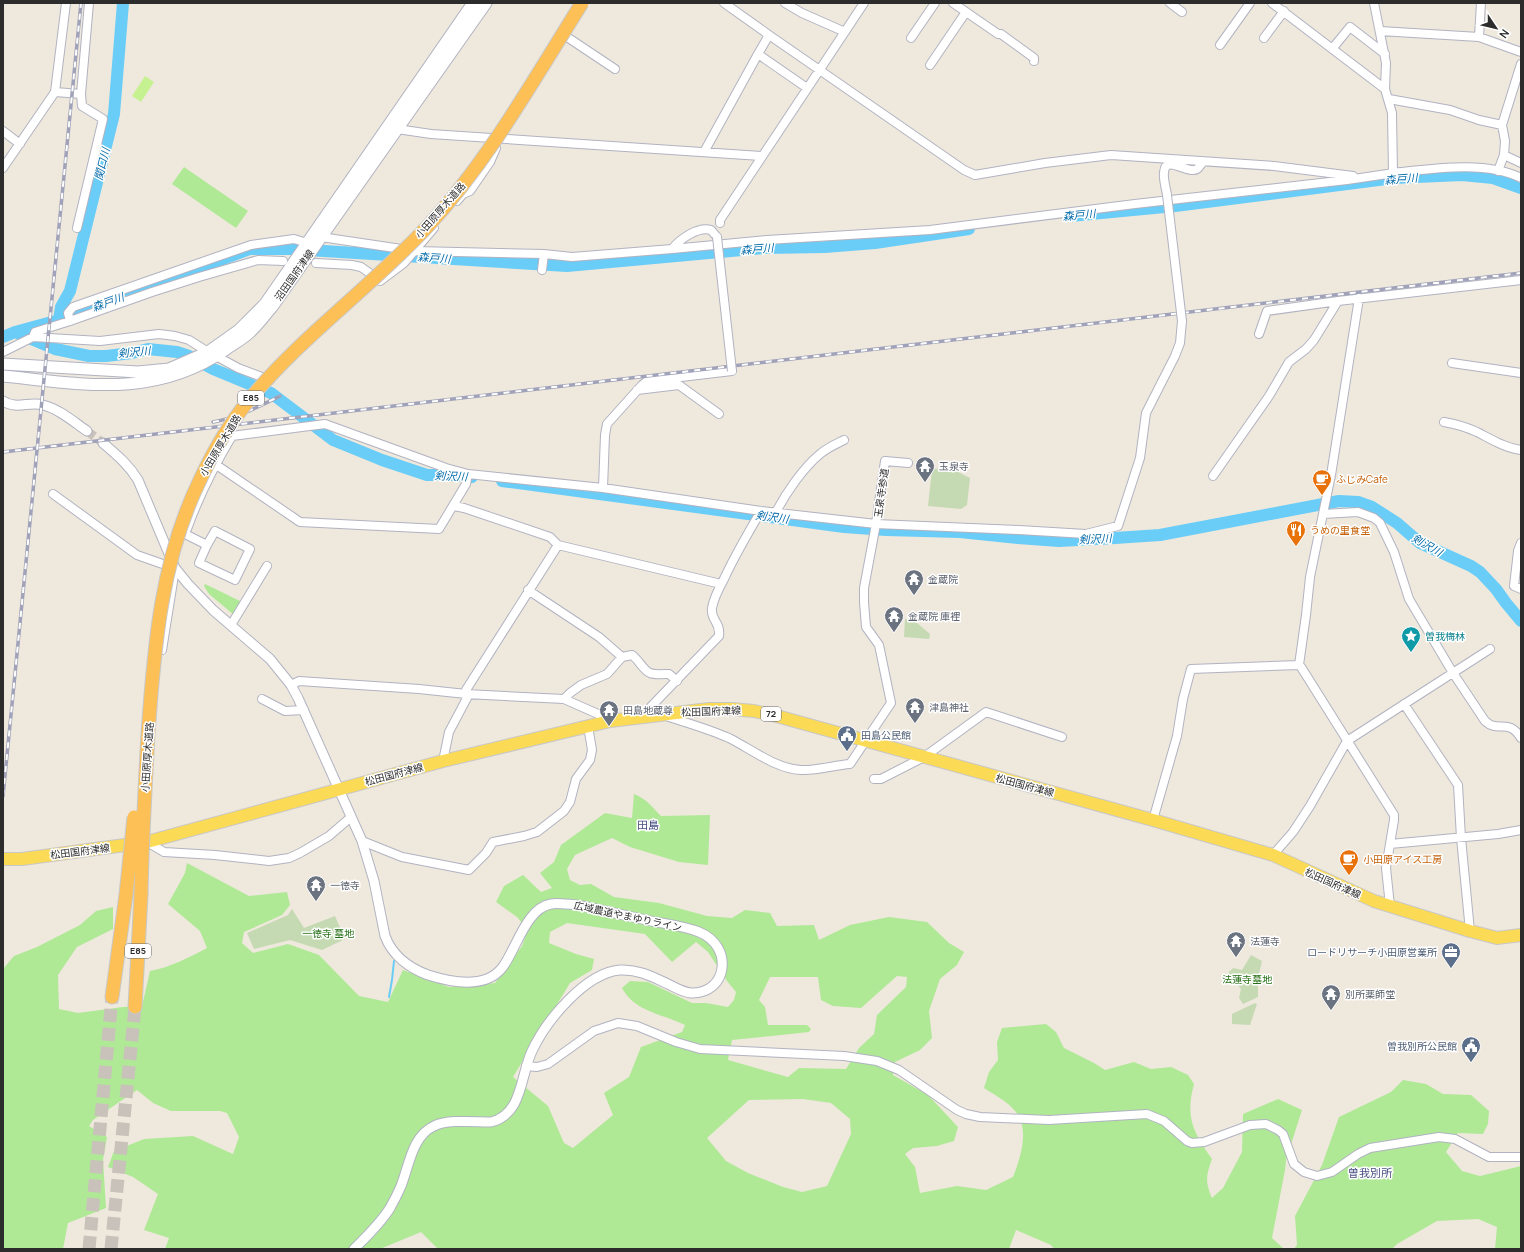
<svg xmlns="http://www.w3.org/2000/svg" width="1524" height="1252" font-family="Manrope,'Noto Sans JP',sans-serif">
  <style>
    .green { fill: #afe996; fill-rule: evenodd }
    .cemetery { fill: #c5dab3 }
    .pitch { fill: #c5f191 }
    .lines { fill: none; stroke-linecap: round; stroke-linejoin: round }
    .stream { stroke: #69cdf8; stroke-width: 2 }
    .river { stroke: #69cdf8; stroke-width: 12 }
    .tertiary-tunnel { stroke: #c8c2ba; stroke-width: 9; stroke-dasharray: 9 4.5; stroke-linecap: butt }
    .trunk-tunnel { stroke: #c8c2ba; stroke-width: 13; stroke-dasharray: 13 6; stroke-linecap: butt }
    .minor-casing { stroke: #b1b3c1; stroke-width: 10 }
    .tertiary-casing { stroke: #b1b3c1; stroke-width: 11 }
    .secondary-casing { stroke: #b1b3c1; stroke-width: 13 }
    .primary-casing { stroke: #c8c8c8; stroke-width: 14 }
    .trunk-casing { stroke: #c8c8c8; stroke-width: 15 }
    .minor { stroke: #fff; stroke-width: 8 }
    .tertiary { stroke: #fff; stroke-width: 9 }
    .secondary { stroke: #fff; stroke-width: 11 }
    .primary { stroke: #fbda56; stroke-width: 12 }
    .trunk { stroke: #fdc057; stroke-width: 13 }
    .rail-casing { stroke: #9fa2b8; stroke-width: 3.5 }
    .rail { stroke: #fff; stroke-width: 2; stroke-dasharray: 6; stroke-linecap: butt }
    .minor-bridge-casing { stroke: #b1b3c1; stroke-width: 10; stroke-linecap: butt }
    .trunk-bridge-casing { stroke: #c8c8c8; stroke-width: 15; stroke-linecap: butt }
    .minor-bridge { stroke: #fff; stroke-width: 8 }
    .trunk-bridge { stroke: #fdc057; stroke-width: 13 }
    .labels { text-anchor: middle; stroke-width: 3; stroke-linejoin: round; paint-order: stroke }
    .shield { fill: #fff; stroke: #6b6b6b; stroke-width: 1 }
    .shield-label { font-size: 9px; font-weight: bold; fill: #2c2c2c }
    .street-label { font-size: 10px; fill: #2c2c2c; stroke: #fff }
    .worship-label { font-size: 10px; fill: #5b616d; stroke: #fff; text-anchor: start }
    .food-label { font-size: 10px; fill: #c56008; stroke: #fff; text-anchor: start }
    .culture-label { font-size: 10px; fill: #0d838f; stroke: #fff; text-anchor: start }
    .service-label { font-size: 10px; fill: #4e5e75; stroke: #fff; text-anchor: end }
    .park-label { font-size: 10px; fill: #257015; stroke: #fff }
    .water-label { font-size: 11px; font-style: italic; fill: #036aa9; stroke: #fff }
    .neighbourhood-label { font-size: 11px; fill: #485081; stroke: #fff }
  </style>
  <rect width="100%" height="100%" fill="#efe8dd"/>
  <!-- green -->
  <path class="green" d="M184 167 248 211 236 228 172 184Z
    M205 584 242 602 234 615 209 594 204 586Z
    M634 794C647 799 651 806 661 816L710 815 708 865 679 862 630 847 612 838 575 855 567 869 570 880 580 885 591 884 614 897 659 903 707 916 732 918 745 910 770 913 777 926 814 925 819 940 850 925 889 917 927 922 949 943 964 952 957 965 940 979 929 1011 932 1038 920 1050 895 1062 893 1075 928 1095 958 1127 954 1141 937 1146 913 1148 905 1154 915 1167 920 1193 957 1186 986 1190 1013 1177C1020 1159 1030 1130 1016 1112 1008 1102 995 1095 984 1088L989 1072 998 1060 997 1042 1002 1028 1046 1024 1056 1032 1064 1048 1094 1063 1105 1070 1134 1062 1151 1069 1171 1067 1188 1075 1194 1084C1185 1117 1193 1132 1212 1159 1206 1176 1205 1181 1212 1198L1223 1188 1242 1152 1243 1114 1278 1099 1302 1110 1286 1160 1285 1170 1272 1238 1284 1249H1054L1051 1245 1016 1230 1009 1249H438L421 1232 380 1249H165L169 1238 144 1230 158 1194 133 1177 108 1167 114 1151 144 1139 193 1136 233 1154 239 1137 227 1113 220 1111H171L153 1103 137 1090 93 1120 89 1126 107 1137 103 1160 106 1208 68 1223 63 1249H3V969L14 956 37 947 80 925 96 911 113 907V929L77 947 58 975 59 1009 78 1013 123 1007 142 1006 150 971C171 967 188 958 207 948L200 931 168 904 185 873 187 863 249 896 287 892 290 905 282 915 244 932 242 943 253 953 288 944 319 955 359 996 388 1002 403 970 449 987 495 983 522 946 528 930 517 917 496 902 504 886 523 875 541 892 552 888 540 873 554 862 561 845 605 813 632 818ZM567 923 645 934 672 962 696 942 708 952 727 981 736 992 734 1000 728 1007 706 1003H692L648 982 630 981 622 988C635 1012 663 1014 685 1025L682 1032 641 1047 629 1077 604 1093 613 1115 573 1148 564 1143 548 1106 513 1077 570 983 592 970 594 959 576 954 549 943 550 932ZM897 976 907 977 906 987 877 1015 874 1034 859 1048 846 1069 799 1068 788 1077 728 1060 732 1040 809 1032 811 1029 807 1025H768L765 1007 759 1000 770 977H818L821 1000 833 1006 861 1008ZM803 1099 831 1103 850 1119 851 1134 827 1186 802 1192 783 1187 748 1173 726 1161 707 1138 749 1100Z
    M1403 1080 1426 1084 1443 1094 1471 1095 1489 1111 1488 1124 1483 1134 1458 1133 1446 1152 1462 1171 1480 1176 1521 1166V1249H1495L1497 1227 1478 1219 1437 1221 1397 1244 1392 1249H1294L1297 1245 1295 1216 1322 1165 1339 1117 1391 1092Z"/>
  <!-- cemetery -->
  <path class="cemetery" d="M950 468 970 478 967 505 961 509 928 506 932 469Z
    M905 619 917 623 930 634 929 639 904 637Z
    M292 909 304 928 335 916 345 939 322 950 290 940 254 949 247 933 288 915Z
    M1251 955 1262 961 1258 978V997L1243 1004 1239 998 1241 989 1228 973 1233 968 1242 970Z
    M1255 1003 1257 1004 1250 1025 1232 1024V1014Z"/>
  <!-- pitch -->
  <path class="pitch" d="M145 76 154 82 141 102 132 96Z"/>
  <g class="lines">
    <!-- stream -->
    <path class="stream" d="M389 997 392 980 394 961"/>
    <!-- river -->
    <path class="river" d="M1070 216 1175 206 1394 178 1462 175 1493 178 1521 188
      M59 320 61 307 70 291 114 114 123 3
      M15 332 55 349 89 356H106L132 353 148 349 177 352 189 356 213 369 271 393 333 440 382 460 427 475H458L472 477
      M3 337 15 332 59 320 250 249H291L567 266 764 248 825 247 875 243 969 229
      M502 481 844 527 886 530 960 532 1018 538 1059 541 1115 538 1160 535 1339 501 1358 502 1372 507 1397 523 1420 543 1471 566 1480 572 1496 589 1506 603 1521 621"/>
    <!-- tertiary-tunnel -->
    <path class="tertiary-tunnel" d="M87 431 103 443"/>
    <!-- trunk-tunnel -->
    <path class="trunk-tunnel" d="M89 1249 112 997
      M111 1249 135 1007"/>
    <defs>
      <path id="minor" d="M724 3 769 35 758 54 807 88
        M785 3 802 13 845 32
        M953 3 998 34H1001L1034 58V61
        M1170 3 1182 12
        M1272 3 1385 89
        M1374 3 1386 63 1385 89 1392 113 1393 173C1431 169 1486 160 1521 178
        M1380 31 1479 37 1521 52
        M769 35 964 170 975 175 1045 163 1111 155 1274 166 1353 176
        M567 37 615 69
        M1479 37 1481 3
        M911 38 935 3
        M1264 38 1284 11
        M1220 45 1250 3
        M1332 49 1350 27 1385 54
        M930 65 966 12
        M55 92 81 94
        M1389 99 1450 110 1479 120 1502 125
        M397 129 431 134 761 156
        M3 131 20 144
        M704 152 758 54
        M1504 155 1521 163
        M3 168 55 92 66 3
        M1498 171 1504 155 1505 141 1502 125 1521 64
        M1167 195C1166 188 1163 179 1164 172 1166 154 1188 175 1197 169 1199 168 1201 164 1203 162
        M457 201 463 194 470 191 490 162 496 148
        M720 223V220L864 3
        M77 228 103 119 82 106 81 94 89 3
        M321 237 415 251 544 254 572 257 672 249C680 239 698 226 711 230L717 237
        M672 249 767 240 930 230 1135 204 1347 180 1394 173
        M316 263 352 265 361 267 378 279
        M542 270 544 254
        M380 281 404 263 434 228
        M70 321 68 313 73 307 251 245 294 239 307 243
        M1259 334 1267 311 1338 301
        M33 337 35 332 70 321 152 292 199 277 258 260 283 261
        M3 352 33 337 100 341 159 334 175 336 189 340 208 352
        M216 356 238 368 270 380
        M1452 363 1521 373
        M637 390 679 385 719 414
        M1444 422C1456 424 1466 427 1477 432 1491 439 1505 448 1521 450
        M215 464 300 522 439 529 466 484 468 474
        M1213 476 1269 396 1289 362 1306 349 1314 340 1338 301 1521 280
        M603 488 605 435 607 424 642 385 647 381 732 371
        M53 494 137 555 174 568
        M454 506 464 508 550 537 558 545 721 584
        M776 512C786 493 803 468 820 454 827 448 836 444 844 440
        M1323 514 1358 512 1374 518 1380 523 1394 552 1409 599 1453 673 1485 721C1499 734 1508 717 1521 738
        M187 529C199 496 214 466 232 436L325 424 446 468 468 474 603 488 761 511 876 524 1019 530 1086 534 1118 526 1140 458 1146 413 1175 356 1180 343 1182 321
        M185 534 207 545 215 531 250 549 235 580 199 563 207 545
        M1521 543 1518 551 1514 586 1521 589
        M528 590 599 637 622 657 632 655C639 660 643 670 650 673 655 675 664 674 669 674L677 681
        M231 625 267 566
        M162 650 175 569
        M1299 665 1306 615 1310 577 1331 475 1359 298
        M291 685 299 681 419 689 466 694 564 699 598 714 610 721
        M262 699 285 711 304 710
        M564 699 570 693 581 685 607 674 622 657
        M1404 704 1458 785 1461 838 1470 931
        M666 716C687 723 709 729 729 738 751 749 776 769 801 770 816 771 835 765 850 764L891 703 879 645 866 627 864 602V588L876 524 885 461 908 463
        M641 717 719 636C721 622 710 620 712 608 714 597 719 588 724 579 735 555 748 533 761 511
        M443 761 449 732 467 698 466 690 558 545
        M874 779H881L924 757 986 712 1062 737
        M1153 820 1177 736 1183 699 1191 669 1299 665 1301 667 1394 815V820L1386 868 1390 906
        M147 839V842L164 852 215 855 269 861 289 858 300 853 329 836 351 817
        M362 841 402 857 469 870 486 853 493 842 524 836 537 832 564 811 570 802 576 779 590 760 592 750 588 726
        M1390 844 1498 834 1521 830
        M1273 855 1293 832 1310 806 1347 741 1490 649
        M526 1066 537 1067 548 1064 594 1031 618 1023 637 1026 676 1042 700 1049 844 1056 877 1061 899 1070 957 1110 966 1114 980 1117 1049 1120 1147 1114 1164 1121 1187 1141 1192 1143 1204 1142 1250 1125 1266 1124 1278 1130 1283 1134 1294 1164 1304 1172 1317 1176 1332 1172 1358 1154 1370 1148 1439 1137 1455 1139 1489 1157H1521"/>
      <path id="tertiary" d="M3 401C16 410 30 401 43 405 59 409 74 422 87 431
        M103 443C117 455 129 465 138 480L175 568 188 584 213 610 270 659 291 685 298 698 362 841 374 881 385 936C392 955 409 968 428 975 450 982 485 989 502 968 516 950 526 908 551 904 556 903 562 904 566 904 576 904 586 907 596 909 614 913 633 917 651 921 666 924 684 926 699 932 734 946 728 994 691 993 683 992 676 988 670 985 653 977 639 969 620 970 585 973 546 1021 532 1051 520 1076 523 1114 491 1122 475 1122 448 1119 434 1126 412 1136 409 1166 401 1186 398 1193 394 1201 390 1208 380 1224 367 1236 354 1249"/>
      <path id="secondary" d="M3 364 138 372 169 369 208 352 239 330 265 304 473 3
        M3 376C82 384 155 399 225 350 233 344 243 339 250 332 258 325 265 315 272 307L486 3"/>
      <path id="primary" d="M3 859H22L147 842 443 761 610 721 709 709H732L754 711 773 715 1153 820 1273 855 1374 901 1470 931 1497 938 1521 935"/>
      <path id="trunk" d="M112 997 126 895
        M135 1007 141 895"/>
    </defs>
    <!-- minor casing -->
    <use href="#minor" class="minor-casing"/>
    <!-- tertiary casing -->
    <use href="#tertiary" class="tertiary-casing"/>
    <!-- secondary casing -->
    <use href="#secondary" class="secondary-casing"/>
    <!-- primary casing -->
    <use href="#primary" class="primary-casing"/>
    <!-- trunk casing -->
    <use href="#trunk" class="trunk-casing"/>
    <!-- minor -->
    <use href="#minor" class="minor"/>
    <!-- tertiary -->
    <use href="#tertiary" class="tertiary"/>
    <!-- secondary -->
    <use href="#secondary" class="secondary"/>
    <!-- primary -->
    <use href="#primary" class="primary"/>
    <!-- trunk -->
    <use href="#trunk" class="trunk"/>
    <defs>
      <path id="rail" d="M213 422C237 418 258 407 280 396
        M3 452 1521 273
        M3 796 81 3"/>
    </defs>
    <!-- rail casing -->
    <use href="#rail" class="rail-casing"/>
    <!-- rail -->
    <use href="#rail" class="rail"/>
    <defs>
      <path id="minor-bridge" d="M1167 195 1182 321
        M717 237 732 371"/>
      <path id="trunk-bridge" d="M126 895 134 817
        M141 895C142 842 145 788 148 734 154 648 161 559 200 480 213 452 229 424 249 400 302 336 371 287 428 226 489 160 534 79 582 3"/>
    </defs>
    <!-- minor-bridge casing -->
    <use href="#minor-bridge" class="minor-bridge-casing"/>
    <!-- trunk-bridge casing -->
    <use href="#trunk-bridge" class="trunk-bridge-casing"/>
    <!-- minor-bridge -->
    <use href="#minor-bridge" class="minor-bridge"/>
    <!-- trunk-bridge -->
    <use href="#trunk-bridge" class="trunk-bridge"/>
  </g>
  <!-- icons -->
  <defs>
    <symbol id="temple-pin" viewBox="-11 -11 22 30"><path d="M0 17L-7.5 6A9.5 9.5 0 1 1 7.5 6Z" fill="#6b7280" stroke="#fff"/><path d="M0-6L5-2H3V0L6.5 2.5H4V6H1.5V3h-3V6H-4V2.5H-6.5L-3 0V-2H-5Z" fill="#fff"/></symbol>
    <symbol id="cafe-pin" viewBox="-11 -11 22 30"><path d="M0 17L-7.5 6A9.5 9.5 0 1 1 7.5 6Z" fill="#e8710a" stroke="#fff"/><path d="M-5.5-4.5H6V0H3Q3 3.5 0 3.5H-2.5Q-5.5 3.5-5.5 0ZM3-3.2v2h1.7v-2ZM-6 4.5H4V6H-6Z" fill="#fff"/></symbol>
    <symbol id="restaurant-pin" viewBox="-11 -11 22 30"><path d="M0 17L-7.5 6A9.5 9.5 0 1 1 7.5 6Z" fill="#e8710a" stroke="#fff"/><path d="M-5-6h1v4h1v-4h1v4h1v-4h1v5L-1.5 .5V6h-2V.5L-5-1ZM5-6V6H3V1.5H1.5Q1.5-4 5-6Z" fill="#fff"/></symbol>
    <symbol id="sight-pin" viewBox="-11 -11 22 30"><path d="M0 17L-7.5 6A9.5 9.5 0 1 1 7.5 6Z" fill="#0f9aa8" stroke="#fff"/><path d="M0-6L1.8-2.2L6-1.7L2.9 1.2L3.7 5.4L0 3.3L-3.7 5.4L-2.9 1.2L-6-1.7L-1.8-2.2Z" fill="#fff"/></symbol>
    <symbol id="civic-pin" viewBox="-11 -11 22 30"><path d="M0 17L-7.5 6A9.5 9.5 0 1 1 7.5 6Z" fill="#5c6f8a" stroke="#fff"/><path d="M-.6-6.5H3V-4.5H.6V-3L4-1V1h2V6H-6V1h2V-1L-.6-3ZM-1.2 2.5V6h2.4V2.5Z" fill="#fff"/></symbol>
    <symbol id="office-pin" viewBox="-11 -11 22 30"><path d="M0 17L-7.5 6A9.5 9.5 0 1 1 7.5 6Z" fill="#5c6f8a" stroke="#fff"/><path d="M-6-3h4V-5.5h4V-3h4V5H-6ZM-1-4.5V-3h2v-1.5ZM-6 0V1H6V0Z" fill="#fff"/></symbol>
  </defs>
  <g fill-rule="evenodd">
    <use href="#temple-pin" x="914" y="455" width="22" height="30"/>
    <use href="#cafe-pin" x="1311" y="468" width="22" height="30"/>
    <use href="#restaurant-pin" x="1285" y="519" width="22" height="30"/>
    <use href="#temple-pin" x="903" y="568" width="22" height="30"/>
    <use href="#temple-pin" x="883" y="605" width="22" height="30"/>
    <use href="#sight-pin" x="1400" y="625" width="22" height="30"/>
    <use href="#temple-pin" x="904" y="696" width="22" height="30"/>
    <use href="#temple-pin" x="598" y="699" width="22" height="30"/>
    <use href="#civic-pin" x="836" y="724" width="22" height="30"/>
    <use href="#cafe-pin" x="1338" y="848" width="22" height="30"/>
    <use href="#temple-pin" x="305" y="874" width="22" height="30"/>
    <use href="#temple-pin" x="1225" y="930" width="22" height="30"/>
    <use href="#office-pin" x="1440" y="941" width="22" height="30"/>
    <use href="#temple-pin" x="1320" y="983" width="22" height="30"/>
    <use href="#civic-pin" x="1460" y="1035" width="22" height="30"/>
  </g>
  <g class="labels">
    <!-- shield labels -->
    <g class="shield">
      <rect x="238" y="391" width="26" height="14" rx="3"/>
      <rect x="761" y="707" width="20" height="14" rx="3"/>
      <rect x="125" y="944" width="26" height="14" rx="3"/>
    </g>
    <g class="shield-label">
      <text x="251" y="401">E85</text>
      <text x="771" y="717">72</text>
      <text x="138" y="954">E85</text>
    </g>
    <!-- street labels -->
    <g class="street-label">
      <text transform="translate(440 210) rotate(-49)" y="4">小田原厚木道路</text>
      <text transform="translate(294 275) rotate(-55)" y="4">沼田国府津線</text>
      <text transform="translate(220 445) rotate(-59)" y="4">小田原厚木道路</text>
      <text transform="translate(881 493) rotate(-82)" y="4">玉泉寺参道</text>
      <text transform="translate(711 711) rotate(-2)" y="4">松田国府津線</text>
      <text transform="translate(147 757) rotate(-86)" y="4">小田原厚木道路</text>
      <text transform="translate(394 774) rotate(-15)" y="4">松田国府津線</text>
      <text transform="translate(1025 785) rotate(15)" y="4">松田国府津線</text>
      <text transform="translate(80 851) rotate(-7)" y="4">松田国府津線</text>
      <text transform="translate(1333 883) rotate(24)" y="4">松田国府津線</text>
      <text transform="translate(628 916) rotate(12)" y="4">広域農道やまゆりライン</text>
    </g>
    <!-- worship labels -->
    <g class="worship-label">
      <text x="939" y="470">玉泉寺</text>
      <text x="928" y="583">金蔵院</text>
      <text x="908" y="620">金蔵院 庫裡</text>
      <text x="929" y="711">津島神社</text>
      <text x="623" y="714">田島地蔵尊</text>
      <text x="330" y="889">一徳寺</text>
      <text x="1250" y="945">法蓮寺</text>
      <text x="1345" y="998">別所薬師堂</text>
    </g>
    <!-- food labels -->
    <g class="food-label">
      <text x="1336" y="483">ふじみCafe</text>
      <text x="1310" y="534">うめの里食堂</text>
      <text x="1363" y="863">小田原アイス工房</text>
    </g>
    <!-- culture labels -->
    <g class="culture-label">
      <text x="1425" y="640">曽我梅林</text>
    </g>
    <!-- service labels -->
    <g class="service-label">
      <text x="861" y="739" text-anchor="start">田島公民館</text>
      <text x="1437" y="956">ロードリサーチ小田原営業所</text>
      <text x="1457" y="1050">曽我別所公民館</text>
    </g>
    <!-- park labels -->
    <g class="park-label">
      <text x="328" y="937">一徳寺 墓地</text>
      <text x="1247" y="983">法蓮寺墓地</text>
    </g>
    <!-- water labels -->
    <g class="water-label">
      <text transform="translate(102 164) rotate(-76)" y="4">関口川</text>
      <text transform="translate(1401 179) rotate(-4)" y="4">森戸川</text>
      <text transform="translate(1079 215) rotate(-5)" y="4">森戸川</text>
      <text transform="translate(757 249) rotate(-4)" y="4">森戸川</text>
      <text transform="translate(434 258) rotate(4)" y="4">森戸川</text>
      <text transform="translate(108 302) rotate(-20)" y="4">森戸川</text>
      <text transform="translate(134 352) rotate(-5)" y="4">剣沢川</text>
      <text transform="translate(451 476) rotate(3)" y="4">剣沢川</text>
      <text transform="translate(772 517) rotate(8)" y="4">剣沢川</text>
      <text transform="translate(1095 539) rotate(-3)" y="4">剣沢川</text>
      <text transform="translate(1427 545) rotate(30)" y="4">剣沢川</text>
    </g>
    <!-- neighbourhood labels -->
    <g class="neighbourhood-label">
      <text x="648" y="829">田島</text>
      <text x="1370" y="1177">曽我別所</text>
    </g>
  </g>
  <!-- border -->
  <rect width="1524" height="1252" fill="none" stroke="#2c2c2c" stroke-width="8"/>
  <!-- north arrow -->
  <g transform="translate(1496 28) rotate(125)" stroke="#ffffff" stroke-width="3" paint-order="stroke">
  <path d="M0-3L7 15L0 10L-7 15Z" fill="#2c2c2c"/>
  <text y="-6" font-size="11" font-weight="bold" text-anchor="middle" fill="#2c2c2c">N</text>
  </g>
</svg>
